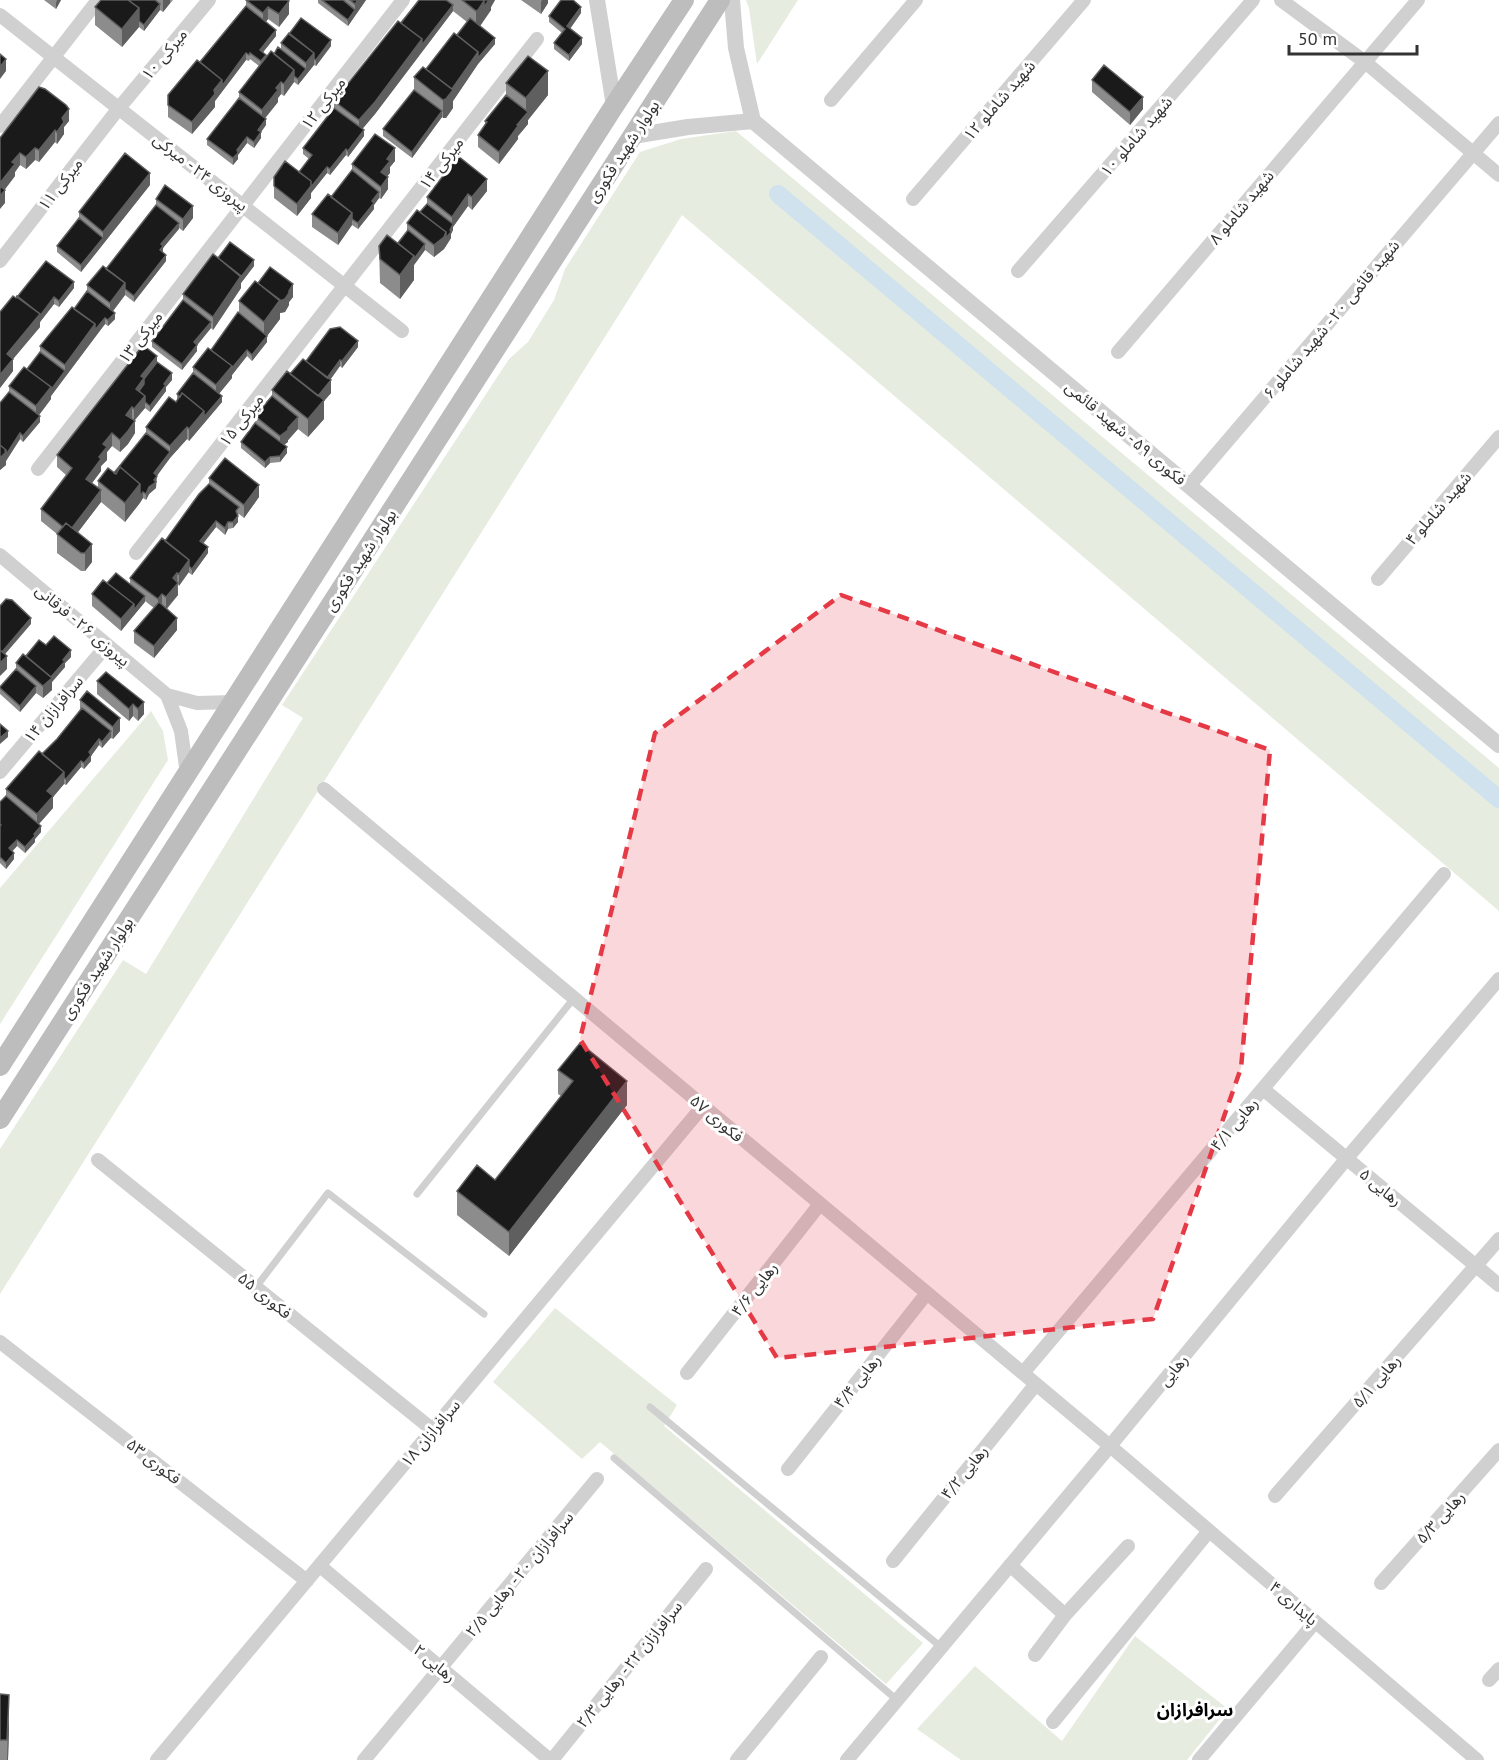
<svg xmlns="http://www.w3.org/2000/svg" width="1499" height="1760" font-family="'PT Sans','Noto Sans Arabic',sans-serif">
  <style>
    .green { fill: #e6ecdf }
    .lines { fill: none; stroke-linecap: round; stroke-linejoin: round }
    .canal { stroke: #cfe2ee; stroke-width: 18 }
    .service { stroke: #d0d0d0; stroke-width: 7 }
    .minor { stroke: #d0d0d0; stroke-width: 14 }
    .tertiary { stroke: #d0d0d0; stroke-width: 16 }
    .secondary { stroke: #bdbdbd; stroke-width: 20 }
    .wall { fill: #8c8c8c }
    .shaded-wall { fill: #5f5f5f }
    .building { fill: #1a1a1a; stroke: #5f5f5f; stroke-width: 1.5 }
    .marked { fill: #e63946; fill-opacity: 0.2; stroke: #e63946; stroke-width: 4.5; stroke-dasharray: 12 8; stroke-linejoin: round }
    .labels { text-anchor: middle; stroke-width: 6; stroke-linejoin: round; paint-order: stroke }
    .street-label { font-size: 16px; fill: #333; stroke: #fff }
    .neighbourhood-label { font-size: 18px; font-weight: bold; fill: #000; stroke: #fff }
  </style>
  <rect width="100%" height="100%" fill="#fff"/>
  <!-- green -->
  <path class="green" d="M746 0H798L757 64 749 8Z
    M736 131 1499 768V911L682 215 0 1294V1149L123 960 146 974 303 718 282 705 509 359 528 342 554 300 565 269 640 152 681 139Z
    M151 711 163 731 168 760 0 1024V888Z
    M555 1308 677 1405 664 1426 923 1643 886 1684 600 1442 582 1459 493 1382Z
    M1135 1636 1228 1709 1187 1760H961L917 1729 975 1666 1062 1741Z"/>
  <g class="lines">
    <!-- canal -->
    <path class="canal" d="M778 194 1499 799"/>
    <!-- service -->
    <path class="service" d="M417 1194 574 998
      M256 1287 328 1193 484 1314
      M650 1407 941 1647
      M614 1458 897 1700"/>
    <!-- minor -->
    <path class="minor" d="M1281 0 1365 62 1499 175
      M0 15 402 331
      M831 100 916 0
      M0 126 98 0
      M913 199 1084 0
      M0 261 119 108 209 0
      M1018 271 1253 0
      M1118 352 1418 0
      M38 469 403 0
      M1189 486 1499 123
      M136 553 537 39
      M0 555 167 695 197 703 233 702
      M1378 579 1499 437
      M167 695 181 731 187 774
      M0 772 107 645
      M324 789 1110 1446 1477 1760
      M1263 1089 1499 1285
      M98 1160 433 1430
      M0 1342 307 1581
      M687 1373 820 1204
      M1023 1373 1444 874
      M788 1469 927 1293
      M1275 1496 1499 1239
      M893 1561 1036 1384
      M1010 1565 1065 1615
      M320 1566 550 1760
      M1381 1583 1499 1450
      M1035 1655 1065 1615 1128 1546
      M1489 1680 1499 1669
      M1053 1722 1209 1531
      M157 1760 703 1106
      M364 1760 597 1479
      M552 1760 706 1569
      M737 1760 821 1657
      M847 1760 1110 1446 1347 1158 1499 979
      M1199 1760 1315 1622"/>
    <!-- tertiary -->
    <path class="tertiary" d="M597 0 614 106
      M732 0 736 48 753 121
      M753 121 1499 745
      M633 136 688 127 753 121"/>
    <!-- secondary -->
    <path class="secondary" d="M0 1066 614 106 684 0
      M0 1119 720 0"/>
  </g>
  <!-- wall -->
  <path class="wall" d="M44 0H61L56 9Z
    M101 0H173L163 12 160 10 144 31 139 27 122 47 95 25V7Z
    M246 0H287L289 14 279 27 268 19 266 22 276 36 263 52 266 57 281 49V43L331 46 316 66 314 65 298 85 294 82 284 96 281 94 278 98V102L265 118 266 125 261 132V138L254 148 247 143 238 155V159L233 165 207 145V139L239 98V92L259 66 250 59 249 61 246 60 215 101V107L192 134 168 117V95L200 62 246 6Z
    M318 0H366L348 26 318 3Z
    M419 0H495L491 7V10L480 26 495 44 478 64 453 101V108L446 118H443L442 117 412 158 383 136V129L414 90V77L426 69 457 35 467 22 453 11 375 114 362 129 364 136 348 157 346 155 330 175 327 173 311 193V198L297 216 274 198V177L299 172 309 159 303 154V148L334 108V101Z
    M521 0H548V3L541 14Z
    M581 13 570 29 582 44 569 61 554 49V43L562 33 549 22V16Z
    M1092 80 1143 109 1130 125 1092 92Z
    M506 83 548 95 528 120V124L518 136V139L499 164 478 147V135L485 125V121L506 95Z
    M69 121 64 127V134L57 144 55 142 39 162 35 160 26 169 20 165 15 172V176L4 190 5 203 0 138Z
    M395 161 390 167V173L387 176 388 189 381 199 379 198 374 205V209L358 229 352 225 338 245 312 227V214L331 197 352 170V164Z
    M150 185 81 272 57 252V246L79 218V212Z
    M487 191 472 210 468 206 453 227V230L451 234V238L444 249 434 257 425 250 414 265V280L400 299 380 283 379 246 398 243 407 232V223L420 212 427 204V197Z
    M156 199 193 218 183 231 179 228 163 248V253L166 261 134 302 125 295 113 311 115 319 108 326 105 324 95 337 51 396V399L39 415 40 422 23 442 20 439 6 461V465L0 470V403L9 392V386L27 369 40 352V346L74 309 87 291V285L106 269 156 205Z
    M218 258 254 266 241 283V288L213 330 211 328 197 345V351L182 370 152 347V341L183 300V294Z
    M258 283 293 297 289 302V305L285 312 280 313V319L267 336V342L252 361 247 356 232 375V378L219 394 222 402 189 441 187 439 170 458 156 476V488L149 494 146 500 143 498 125 522 101 502 78 532 92 562 85 571H81L57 553V534L41 521V509L66 475 57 467V455L157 362 172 380 166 387V391L150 412 145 408 134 421 135 433 128 444 120 452 112 446 107 452V460L101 466V471L92 483 98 487V481L114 473 146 433V427L176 402 177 401V394L193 373V367L211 350 239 314V301Z
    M74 288 59 307 54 304 40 322V327L13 359V371L0 388 16 298Z
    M358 347 342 368 340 366 330 380 331 393 324 401V419L308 437 298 429 284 445 287 453 280 462 270 463 265 468 241 448V442L255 423V416L272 396V390L290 374 306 361Z
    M209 478 259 497 244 518 239 514 238 515V522L233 528 228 529 225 535 216 527 203 544 208 553 192 575 188 572 178 586V595L167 609 177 630 154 658 134 643V631L154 608 145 601 121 631 92 606V594L107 583 130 584V578L165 541 209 484Z
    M46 645 71 657 65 663V667L52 682V690L43 698 36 693 20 712 0 694V687L16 669V663Z
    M106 672 144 714 138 721 133 716 129 721 97 694V681Z
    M80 700 120 731 113 739 111 738 102 748 99 745 91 756V761L84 769 81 767 66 785 64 784 53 797V808L39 824 41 832 35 839V842L25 853 17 846 12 851 14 859 6 869 0 863V802L6 796V789L57 739 80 710Z
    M558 1070 627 1105 509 1256 457 1215V1191L495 1180 561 1096 558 1094Z
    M0 1694 9 1730 8 1760H0Z"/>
  <!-- shaded-wall -->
  <path class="shaded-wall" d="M57 0H61L56 9V3Z
    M163 0H170V3L163 12Z
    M358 0H366L348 26V20L355 10V4Z
    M489 0H495L491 7V10L478 29H476V11L484 1Z
    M542 0H548V3L541 14V2Z
    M289 1V14L279 27V14Z
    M160 4V10L144 31V25Z
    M453 5V11L375 114 359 133V120L422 39Z
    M268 7V19L263 26V13Z
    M581 7V13L567 33V26Z
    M139 8V27L122 47V29Z
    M276 30V36L260 56V50Z
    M495 38V44L478 64 453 101V108L446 118H443V100L449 93 478 52Z
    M582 38V44L569 61V55Z
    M331 40V46L316 66V60Z
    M246 53V60L215 101V107L192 134V122L222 80Z
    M314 53V65L298 85V79L306 69V63Z
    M6 59V71L0 79V67Z
    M294 70V82L284 96V84Z
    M548 71V95L528 120V124L518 136V139L499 164V152L526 114V98Z
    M281 82V94L278 98V102L262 122V110Z
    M1143 97V109L1130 125V112Z
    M69 109V121L64 127V134L57 144V132L62 118Z
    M442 111V117L412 158V152Z
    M266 119V125L258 136V130Z
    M55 130V142L39 162V150Z
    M364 130V136L348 157V151Z
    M261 132V138L254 148V142Z
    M247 137V143L238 155V159L233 165V158Z
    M35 148V160L26 169V157Z
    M395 148V161L390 167V173L381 184V172L387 159Z
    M346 149V155L330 175V169Z
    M20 153V165L15 172V176L0 196V183L12 162Z
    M327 167V173L311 193V198L297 216V204Z
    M150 173V185L81 272V265L103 238V232Z
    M388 177V189L381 199V187Z
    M487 179V191L472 210V197Z
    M5 190V203L0 209V196Z
    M379 192V198L374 205V209L358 229V223L372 201Z
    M468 194V206L453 227V230L451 234V238L444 249 434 257V245L450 230 452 226V217Z
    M193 206V218L183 231V219Z
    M352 213V225L338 245V233Z
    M179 223V229L163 248V252L160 256 161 244Z
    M425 244V250L414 265V280L400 299V275L414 256Z
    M166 255V261L134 302V296Z
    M254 260V266L241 283V288L213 330V317L241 276Z
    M74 282V288L59 307V301Z
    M125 283V295L110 315V303Z
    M293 284V297L289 302V305L285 312 280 313V319L267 336V342L252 361V355L264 340V322Z
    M54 297V304L40 322V327L13 359V371L0 388V375L7 354Z
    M115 313V319L108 326V320Z
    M105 318V324L51 396V399L36 419V406L65 371V365L95 324Z
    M211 322V328L194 349V342Z
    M358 341V347L342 368V361Z
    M197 345V351L182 370V364Z
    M247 350V356L232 375V378L216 397V385L232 366Z
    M157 356V368L139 397 136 389 141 376Z
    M340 360V366L325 387V381Z
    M172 373V380L166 387V391L150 412V406Z
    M331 380V393L324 401V419L308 437V419L315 400Z
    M145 396V408L134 421V409Z
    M222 396V402L189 441V429L204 411Z
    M132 407V419L126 415Z
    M40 416V422L23 442V436Z
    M298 417V429L288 440V442L280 448V436Z
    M135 421V433L128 444 120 452V440Z
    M187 427V439L170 458 154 480V473L170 452V446Z
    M20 433V439L6 461V465L0 470V458L5 451Z
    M112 433V446L107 452V460L101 466V471L86 491V479L99 457 103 444Z
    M287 447V453L280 462V456Z
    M270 457V463L265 468V462Z
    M157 476 156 488 149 494 146 500V494Z
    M140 484V503L125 522V503Z
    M259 485V497L244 518V505Z
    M101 490V502L69 544V532Z
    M143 492V498L140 503V496Z
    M238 516V522L233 528V522Z
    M216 521V527L200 547V541Z
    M228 522V529L225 535V528Z
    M92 544V562L85 571V553Z
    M208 547V553L192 575V569Z
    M189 560V572L179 586V574Z
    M177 573 178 595 166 609V597L173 578Z
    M162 594V606L158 611V599Z
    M145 596V602L121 631V619L134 604Z
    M31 618V624L0 660V654Z
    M177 618V630L154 658V646Z
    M71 650V657L65 663V667L52 682V690L43 698V686Z
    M7 656V669L0 676V663Z
    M36 686V693L20 712V706Z
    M144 702V714L138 721V709Z
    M133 704V716L129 721V709Z
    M120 718V731L113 739V727Z
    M8 731V737L0 744V738Z
    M111 731V737L102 748V742Z
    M99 739V745L91 756V761L84 769V763L89 752Z
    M81 761V767L66 785V779Z
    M64 772V784L53 797V808L37 826V814L47 791Z
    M41 826V832L35 839V842L25 853V847Z
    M17 840V846L9 855V848Z
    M14 853V859L6 869V863Z
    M627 1081V1105L509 1256V1232Z
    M9 1695V1730L8 1760H7Z"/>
  <!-- building -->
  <path class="building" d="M101 0H128L139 8 122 29 95 7Z
    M128 0H155L160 4 144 25 139 21V8Z
    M246 0H287L289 1 279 14 268 7 263 13Z
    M322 0H343L355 10 348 20Z
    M350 0H358L355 4Z
    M419 0H446L453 5 422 45V39L401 23Z
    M462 0H483L484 1 478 10 476 11Z
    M483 0H489L484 7V1Z
    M561 0H573L581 7 567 26 582 38 569 55 554 43 565 29 549 16Z
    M246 6 276 30 260 50 266 55 261 61 250 53 249 55 246 53 222 86V80L200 62Z
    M301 18 331 40 316 60 314 59V53L289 34Z
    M470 18 495 38 478 58V52L457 35Z
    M398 21 422 39 375 102 359 120 334 101Z
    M289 33 314 53 306 63 281 43Z
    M454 33 478 52 452 89 426 69Z
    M278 47 306 69 298 79 294 76V70L274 54Z
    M271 51 294 70 284 84 281 82 276 88 278 90 262 110 239 92Z
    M0 54 6 59 0 67Z
    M528 56 548 71 526 98 506 83Z
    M197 60 222 80 214 90 215 94 192 122 168 105V95Z
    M1104 65 1143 97 1130 112 1092 80Z
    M423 67 453 90 446 99 443 100 414 77Z
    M39 87 45 89 66 105 69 109 62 118 64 122 57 132 55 130 39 150 35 148 26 157 20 153 12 162 15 164 0 183V138Z
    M414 90 442 111 412 152 383 129Z
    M506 95 528 112 517 125 518 126 499 152 478 135 487 122 485 121Z
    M239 98 266 119 258 130 261 132 254 142 247 137 237 150 238 153 233 158 207 139Z
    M334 108 364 130 348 151 346 149 330 169 327 167 311 187V181L299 172 312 155 303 148Z
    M375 134 395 148 387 159 390 161 381 172 388 177 381 187 352 164Z
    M125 153 150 173 103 232 79 212Z
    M458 156 487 179 472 197 468 194 452 217 427 197Z
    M285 161 311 181V186L297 204 274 186V177Z
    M352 170 379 192 372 201 374 203 358 223 352 219V213L331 197Z
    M165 185 193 206 183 219 156 199Z
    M0 186 5 190 0 196Z
    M328 194 352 213 338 233 312 214Z
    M427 204 453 224 450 230 451 232 446 238V232L420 212Z
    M156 205 179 223 161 244 163 246 160 250 166 255 134 296 125 289V283L106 269Z
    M417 210 446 232 444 237 434 245 408 224 407 223Z
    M79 218 103 238 81 265 57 246Z
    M408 230 425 244 414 259V256L398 243Z
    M387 235 414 256 400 275 380 259 379 246Z
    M230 242 254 260 241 277 218 258Z
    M213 254 241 276 213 317 183 294Z
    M46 261 74 282 59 301 54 297 40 316V314L17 297Z
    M103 266 125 283 110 303 87 285Z
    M270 267 293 284 289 291V293L285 299 280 301 258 283Z
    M255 281 280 300 264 322 239 301Z
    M87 291 115 313 108 320 105 318 95 330V324L74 309Z
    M13 296 16 298 17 296 40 314 7 354 13 359 0 375V312Z
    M183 300 211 322 194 342 197 345 182 364 152 341Z
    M72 307 95 324 65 365 40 346Z
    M238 312 267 336 252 355 247 350 232 368V366L211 350Z
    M340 327 358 341 342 361 340 360 327 378 306 361 330 329Z
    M143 345 157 356 141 376 144 378 136 389 145 396 134 409 132 407 126 415 135 421 128 431 120 440 112 433 103 444 107 447 99 457 101 459 86 479 101 490 72 528 66 523 63 527 41 509 72 468 57 455Z
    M208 348 232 366 216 385 193 367Z
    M40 352 65 371 51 390V387L27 369Z
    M303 359 331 380 318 396 290 374Z
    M157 362 172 373 164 384 166 385 150 406 145 402V396L139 391 144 384V379Z
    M24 367 51 387 36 406 9 386Z
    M287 371 324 400 308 419 272 390Z
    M193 373 222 396 204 417V411L182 393 180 397 177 394Z
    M9 392 40 416 23 436 20 433 6 455V450L0 445V403Z
    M182 393 204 411 189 429 187 427 170 446 146 427 169 397 176 402Z
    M272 396 298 417 288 428V430L280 436 255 416Z
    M255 423 287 447 280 456 270 457 265 462 241 442Z
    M146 433 170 452 154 473 157 476 154 480 156 482 149 487 146 494 143 492 140 496V484L120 467 116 474 114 473Z
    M0 445 6 450 5 451 6 452 0 458Z
    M225 458 259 485 244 505 209 478Z
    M120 467 140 484 125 503 98 481 108 468 116 474Z
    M209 484 239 507 236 511 238 516 233 522H228L225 528 216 521 200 541 208 547 192 569 189 566V560L165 541 199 494Z
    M66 523 92 544 85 553H81L57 534Z
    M162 538 189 560 179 574 177 573 173 578 178 583 166 597 162 594 158 599 130 578Z
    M116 573 145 596 134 610V604L107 583Z
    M103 580 134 604 121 619 92 594Z
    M6 599 12 600 31 618 2 652 0 650V606Z
    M159 602 177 618 154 646 134 631Z
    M54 636 71 650 63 660 65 661 51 677 26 656 39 640 46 645Z
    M0 650 7 656 0 663Z
    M23 654 52 678 43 686 16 663Z
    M16 669 36 686 20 706 0 688V687Z
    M106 672 144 702 138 709 133 704 129 709 97 681Z
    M87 691 120 718 113 727 80 700Z
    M82 708 111 731 102 742 99 739 89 752 91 755 84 763 81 761 66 779 64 778V772L42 754 57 739Z
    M0 724 8 731 0 738Z
    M39 751 64 772 47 791 53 796 37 814 6 789Z
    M6 796 41 826 34 834 35 836 25 847 17 840 9 848 14 853 6 863 0 857V826L1 825 0 824V802Z
    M580 1043 627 1081 509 1232 457 1191 477 1165 495 1180 573 1081 558 1070Z
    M0 1694 9 1695 7 1740H0Z"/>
  <!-- marked area -->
  <path class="marked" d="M841 595 1270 750 1241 1068 1153 1319 777 1358 580 1039 655 733Z"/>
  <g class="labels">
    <!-- street labels -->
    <g class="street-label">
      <text transform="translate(164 54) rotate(-50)" y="6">میرکی ۱۰</text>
      <text transform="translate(999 100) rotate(-49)" y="6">شهید شاملو ۱۲</text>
      <text transform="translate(323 103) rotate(-52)" y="6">میرکی ۱۲</text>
      <text transform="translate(1136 136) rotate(-49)" y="6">شهید شاملو ۱۰</text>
      <text transform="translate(623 151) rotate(-57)" y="6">بولوار شهید فکوری</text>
      <text transform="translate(441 163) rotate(-52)" y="6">میرکی ۱۴</text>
      <text transform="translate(201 172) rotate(38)" y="6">پیروزی ۲۴ - میرکی</text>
      <text transform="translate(60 184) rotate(-52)" y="6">میرکی ۱۱</text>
      <text transform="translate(1241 207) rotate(-50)" y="6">شهید شاملو ۸</text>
      <text transform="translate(1331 319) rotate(-50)" y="6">شهید قائمی ۲۰ - شهید شاملو ۶</text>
      <text transform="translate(140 337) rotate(-52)" y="6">میرکی ۱۳</text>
      <text transform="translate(241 420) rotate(-52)" y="6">میرکی ۱۵</text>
      <text transform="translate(1126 433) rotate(40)" y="6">فکوری ۵۹ - شهید قائمی</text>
      <text transform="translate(1438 508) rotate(-49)" y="6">شهید شاملو ۴</text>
      <text transform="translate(360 560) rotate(-57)" y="6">بولوار شهید فکوری</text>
      <text transform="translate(83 625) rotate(40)" y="6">پیروزی ۲۶ - فرقانی</text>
      <text transform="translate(53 709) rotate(-50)" y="6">سرافرازان ۱۴</text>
      <text transform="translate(97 968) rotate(-57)" y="6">بولوار شهید فکوری</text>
      <text transform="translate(717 1118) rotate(40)" y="6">فکوری ۵۷</text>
      <text transform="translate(1234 1124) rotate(-50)" y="6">رهایی ۴/۱</text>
      <text transform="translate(1381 1187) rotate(40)" y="6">رهایی ۵</text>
      <text transform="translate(754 1289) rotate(-52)" y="6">رهایی ۴/۶</text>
      <text transform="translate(265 1295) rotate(39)" y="6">فکوری ۵۵</text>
      <text transform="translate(1173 1370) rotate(-51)" y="6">رهایی</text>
      <text transform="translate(857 1381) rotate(-51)" y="6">رهایی ۴/۴</text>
      <text transform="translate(1376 1381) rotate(-49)" y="6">رهایی ۵/۱</text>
      <text transform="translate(430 1433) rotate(-50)" y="6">سرافرازان ۱۸</text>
      <text transform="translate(154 1461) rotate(38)" y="6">فکوری ۵۳</text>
      <text transform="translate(964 1472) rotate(-51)" y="6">رهایی ۴/۲</text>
      <text transform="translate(1440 1517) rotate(-48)" y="6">رهایی ۵/۳</text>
      <text transform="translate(519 1574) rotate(-50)" y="6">سرافرازان ۲۰ - رهایی ۲/۵</text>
      <text transform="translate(1294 1603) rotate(41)" y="6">پایداری ۴</text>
      <text transform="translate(435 1663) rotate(40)" y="6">رهایی ۲</text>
      <text transform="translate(629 1664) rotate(-51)" y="6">سرافرازان ۲۲ - رهایی ۲/۳</text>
    </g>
    <!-- neighbourhood labels -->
    <g class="neighbourhood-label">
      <text x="1195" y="1716">سرافرازان</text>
    </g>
  </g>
  <!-- scale -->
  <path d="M1289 45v9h128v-9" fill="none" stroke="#333333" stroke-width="3"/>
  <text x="1298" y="45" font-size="18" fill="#333333" stroke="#ffffff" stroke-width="4.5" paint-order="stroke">50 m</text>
</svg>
